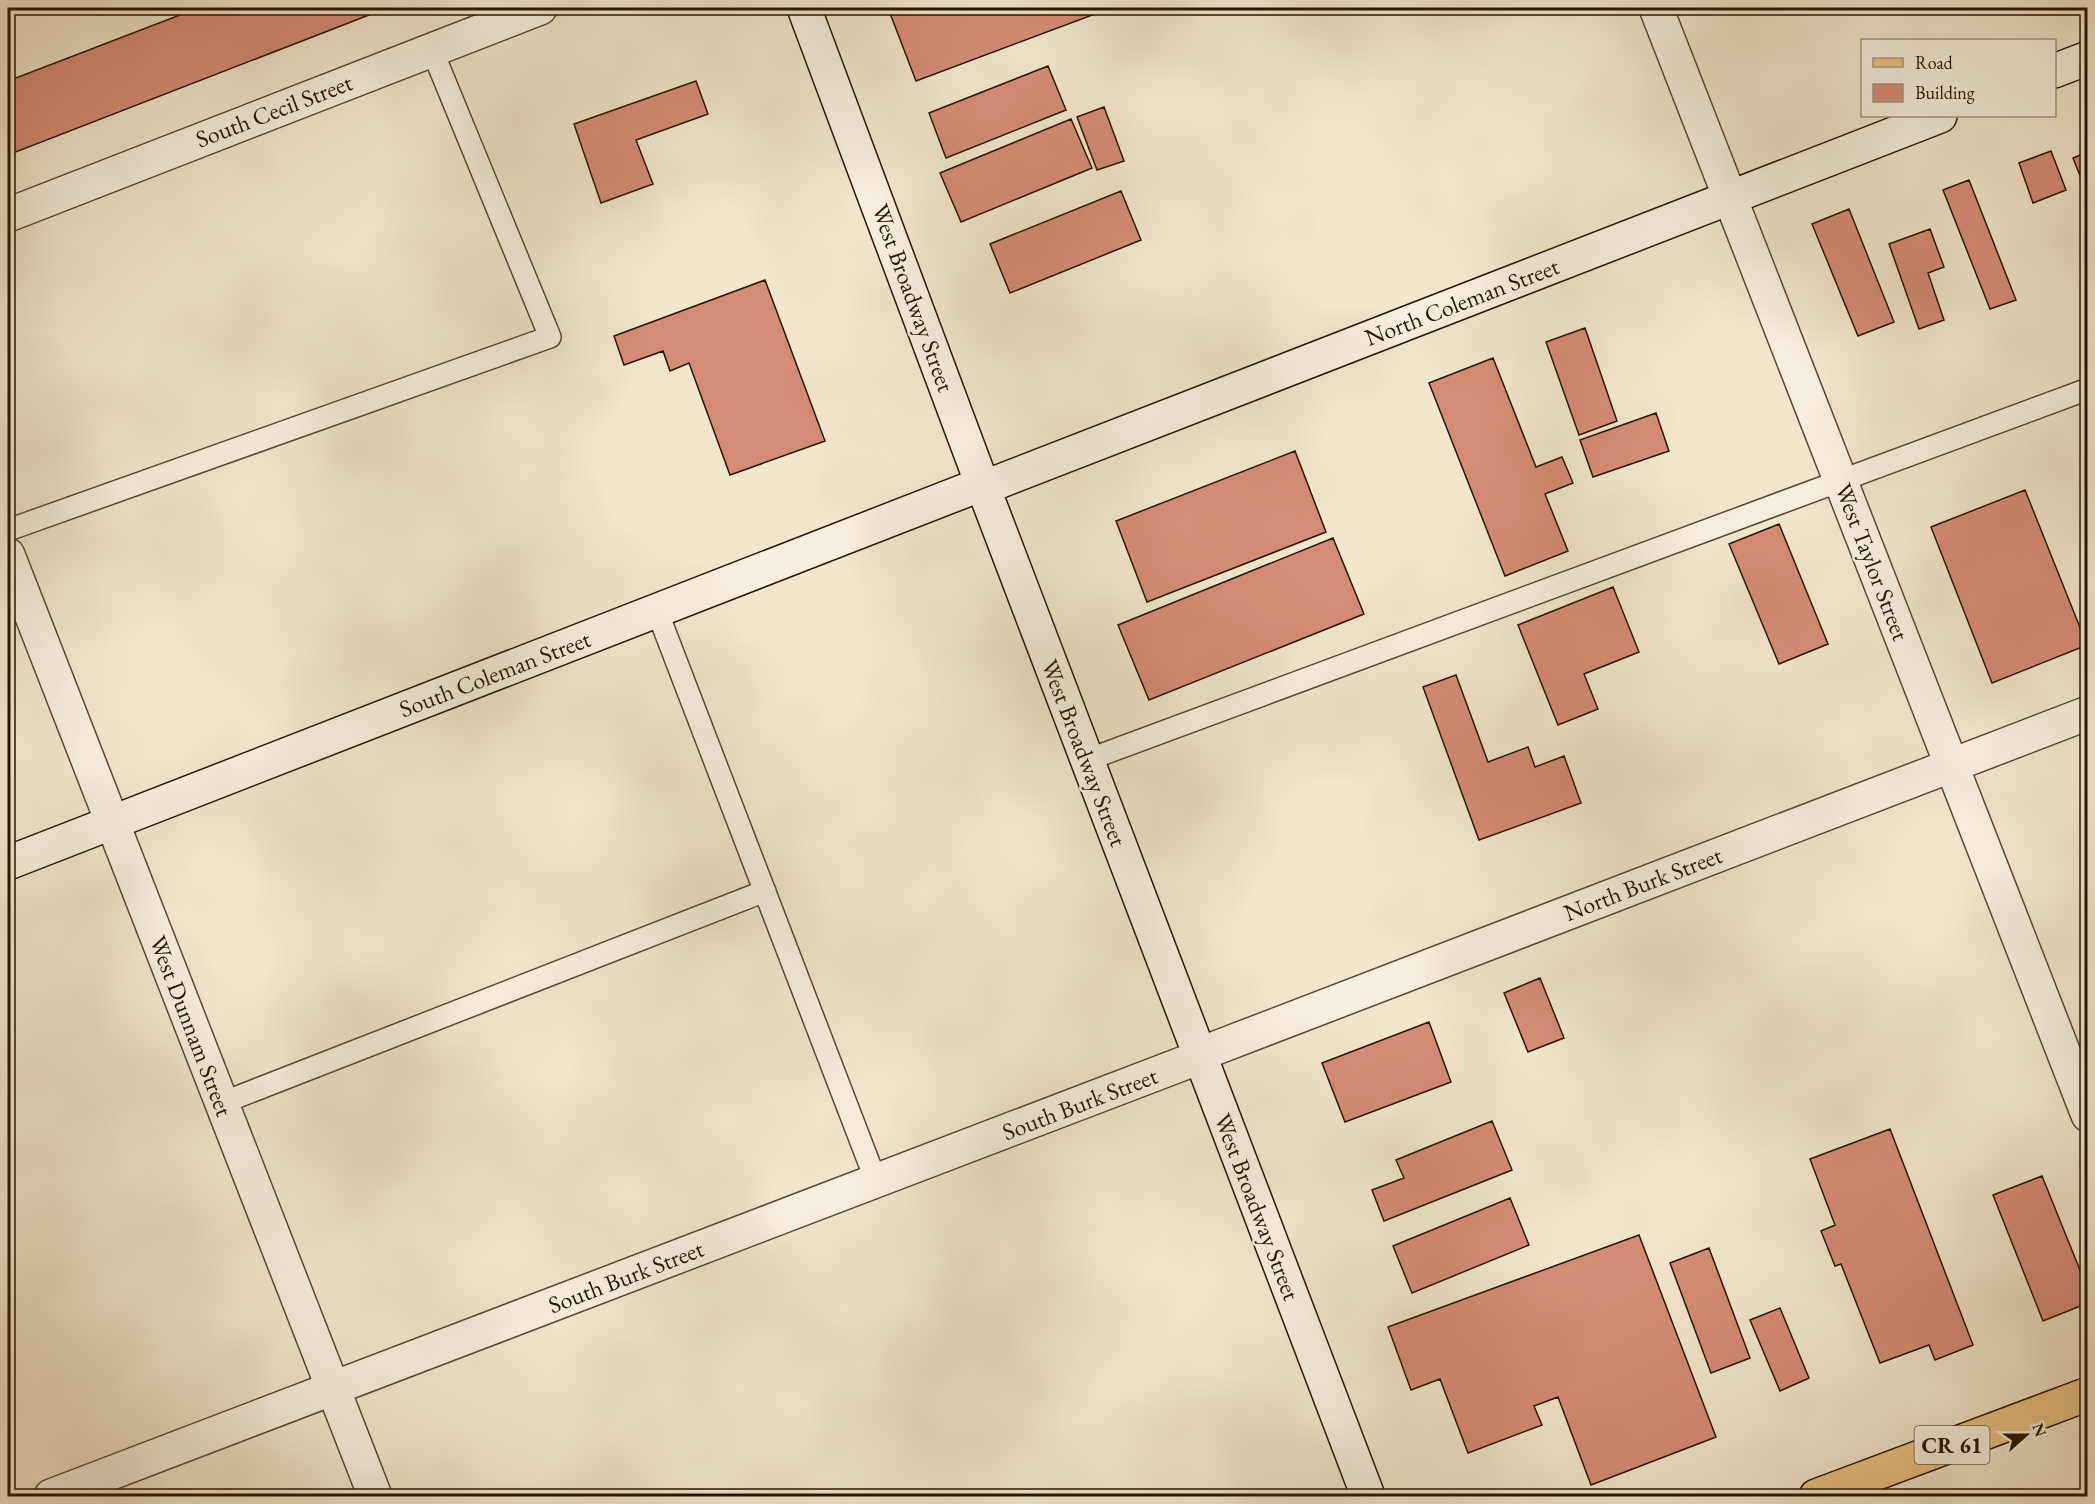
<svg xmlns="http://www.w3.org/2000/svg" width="2095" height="1504" font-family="'EB Garamond',serif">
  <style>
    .building { fill: #d58c76; stroke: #261400; stroke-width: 1.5 }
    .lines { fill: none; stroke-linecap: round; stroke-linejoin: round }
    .lane-casing { stroke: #594833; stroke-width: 24 }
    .street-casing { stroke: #594833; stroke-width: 36 }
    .secondary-casing { stroke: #261400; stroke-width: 36 }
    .primary-casing { stroke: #261400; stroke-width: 36 }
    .lane { stroke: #f7efde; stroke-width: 21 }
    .street { stroke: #f7efde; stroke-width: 33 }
    .secondary { stroke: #f7efde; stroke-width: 33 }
    .primary { stroke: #e9c386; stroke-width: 33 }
    .labels { text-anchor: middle; stroke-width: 5; stroke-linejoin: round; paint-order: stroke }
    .shield { fill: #f7efde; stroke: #655643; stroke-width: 1.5 }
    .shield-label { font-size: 22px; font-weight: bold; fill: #261400 }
    .street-label { font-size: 24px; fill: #261400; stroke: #f7efde }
  </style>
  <rect width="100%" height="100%" fill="#f2e6cd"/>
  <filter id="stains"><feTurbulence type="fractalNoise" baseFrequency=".00333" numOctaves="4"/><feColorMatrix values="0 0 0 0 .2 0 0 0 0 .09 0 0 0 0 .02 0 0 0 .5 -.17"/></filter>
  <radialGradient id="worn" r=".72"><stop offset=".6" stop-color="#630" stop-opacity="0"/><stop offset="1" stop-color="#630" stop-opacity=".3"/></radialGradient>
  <!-- building -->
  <path class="building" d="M198 8H387L8 155V81Z
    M888 8H1111L916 81Z
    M1048 66 1066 110 946 158 929 113Z
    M696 81 708 114 636 140 653 184 601 203 574 124Z
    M1104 107 1124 161 1097 170 1077 117Z
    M1071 119 1092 168 961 222 940 173Z
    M2051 151 2066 190 2033 203 2019 163Z
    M2088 152V196L2073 158Z
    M1969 180 2016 300 1990 309 1943 190Z
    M1121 191 1141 240 1010 293 990 244Z
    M1849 209 1894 322 1858 336 1812 224Z
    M1930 229 1944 267 1928 273 1944 320 1919 329 1889 244Z
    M765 280 825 441 730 475 689 363 670 371 663 351 624 365 614 336Z
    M1585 328 1617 421 1579 435 1546 342Z
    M1493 358 1536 467 1562 457 1573 483 1545 494 1568 551 1505 576 1429 383Z
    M1656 413 1669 451 1593 477 1580 440Z
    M1295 451 1326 532 1147 602 1116 521Z
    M2025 490 2087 645 1992 683 1931 527Z
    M1779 524 1828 644 1779 664 1729 544Z
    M1333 538 1364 614 1149 700 1118 625Z
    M1613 587 1639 652 1584 674 1598 709 1558 725 1518 625Z
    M1456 675 1488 762 1528 747 1535 767 1564 756 1581 803 1479 840 1423 687Z
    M1540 978 1564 1038 1528 1052 1504 993Z
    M1429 1022 1451 1082 1345 1122 1322 1063Z
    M1492 1121 1512 1170 1384 1221 1372 1190 1404 1178 1396 1160Z
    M1890 1129 1973 1345 1935 1360 1929 1345 1880 1363 1841 1264 1835 1266 1821 1231 1835 1225 1810 1159Z
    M2042 1176 2088 1290V1303L2043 1321 1993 1195Z
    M1510 1198 1529 1245 1412 1293 1393 1246Z
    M1639 1235 1716 1437 1591 1485 1558 1397 1534 1406 1542 1425 1468 1453 1440 1379 1411 1390 1388 1327Z
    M1709 1248 1750 1358 1711 1373 1670 1263Z
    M1780 1308 1809 1378 1780 1391 1750 1320Z"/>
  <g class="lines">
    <defs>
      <path id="lane" d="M8 530 550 337 432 50
        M657 611 876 1181
        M1087 760 2088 389
        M222 1103 765 891"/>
      <path id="street" d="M1656 8 2088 1115
        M8 215 540 8
        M8 555 375 1496
        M51 1496 1200 1057 1208 1051 2088 713"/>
      <path id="secondary" d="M804 8 982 484 1368 1496
        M2054 71 2088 58
        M8 863 982 484H993L1940 116"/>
      <path id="primary" d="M1816 1496 2088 1394"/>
    </defs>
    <!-- lane casing -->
    <use href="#lane" class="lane-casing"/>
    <!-- street casing -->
    <use href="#street" class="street-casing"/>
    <!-- secondary casing -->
    <use href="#secondary" class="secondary-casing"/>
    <!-- primary casing -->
    <use href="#primary" class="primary-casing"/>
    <!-- lane -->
    <use href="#lane" class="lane"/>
    <!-- street -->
    <use href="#street" class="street"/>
    <!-- secondary -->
    <use href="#secondary" class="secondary"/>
    <!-- primary -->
    <use href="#primary" class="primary"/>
  </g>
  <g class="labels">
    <!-- shield labels -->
    <rect class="shield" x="1914.5" y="1426" width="75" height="38" rx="4.5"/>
    <g class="shield-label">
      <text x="1952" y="1453">CR 61</text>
    </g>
    <!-- street labels -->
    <g class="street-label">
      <text transform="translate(274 111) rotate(-21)" y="8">South Cecil Street</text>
      <text transform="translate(913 298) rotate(70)" y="8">West Broadway Street</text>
      <text transform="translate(1462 302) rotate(-21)" y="8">North Coleman Street</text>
      <text transform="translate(1872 562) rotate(69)" y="8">West Taylor Street</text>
      <text transform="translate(495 674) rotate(-21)" y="8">South Coleman Street</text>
      <text transform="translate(1084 753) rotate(69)" y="8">West Broadway Street</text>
      <text transform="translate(1643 884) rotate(-21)" y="8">North Burk Street</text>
      <text transform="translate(191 1026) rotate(69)" y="8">West Dunnam Street</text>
      <text transform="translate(1080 1104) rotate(-21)" y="8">South Burk Street</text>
      <text transform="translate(1257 1207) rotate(69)" y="8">West Broadway Street</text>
      <text transform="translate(626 1277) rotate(-21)" y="8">South Burk Street</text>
    </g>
  </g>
  <!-- margin -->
  <rect width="2095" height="1504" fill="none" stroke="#f2e6cd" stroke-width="30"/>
  <rect x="9" y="9" width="2077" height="1486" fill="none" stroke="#261400" stroke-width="3"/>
  <rect x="15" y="15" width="2065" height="1474" fill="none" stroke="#261400" stroke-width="1.5"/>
  <!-- legend -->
  <rect x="1861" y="39" width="195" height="78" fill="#f7efde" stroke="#a39785" stroke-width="1.5"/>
  <rect x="1873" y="58" width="30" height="9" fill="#e9c386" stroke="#a39785" stroke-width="1.5"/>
  <text x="1915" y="69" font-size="18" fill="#261400">Road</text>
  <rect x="1873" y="84" width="30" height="18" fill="#d58c76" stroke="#a39785" stroke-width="1.5"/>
  <text x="1915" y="99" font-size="18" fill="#261400">Building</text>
  <!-- north arrow -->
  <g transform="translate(2026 1435) rotate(69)" stroke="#f7efde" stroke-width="4.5" paint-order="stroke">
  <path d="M0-4.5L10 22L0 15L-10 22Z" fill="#261400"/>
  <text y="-9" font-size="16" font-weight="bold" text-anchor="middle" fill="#261400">N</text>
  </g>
  <rect width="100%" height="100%" filter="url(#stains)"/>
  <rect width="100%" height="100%" fill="url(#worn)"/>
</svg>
